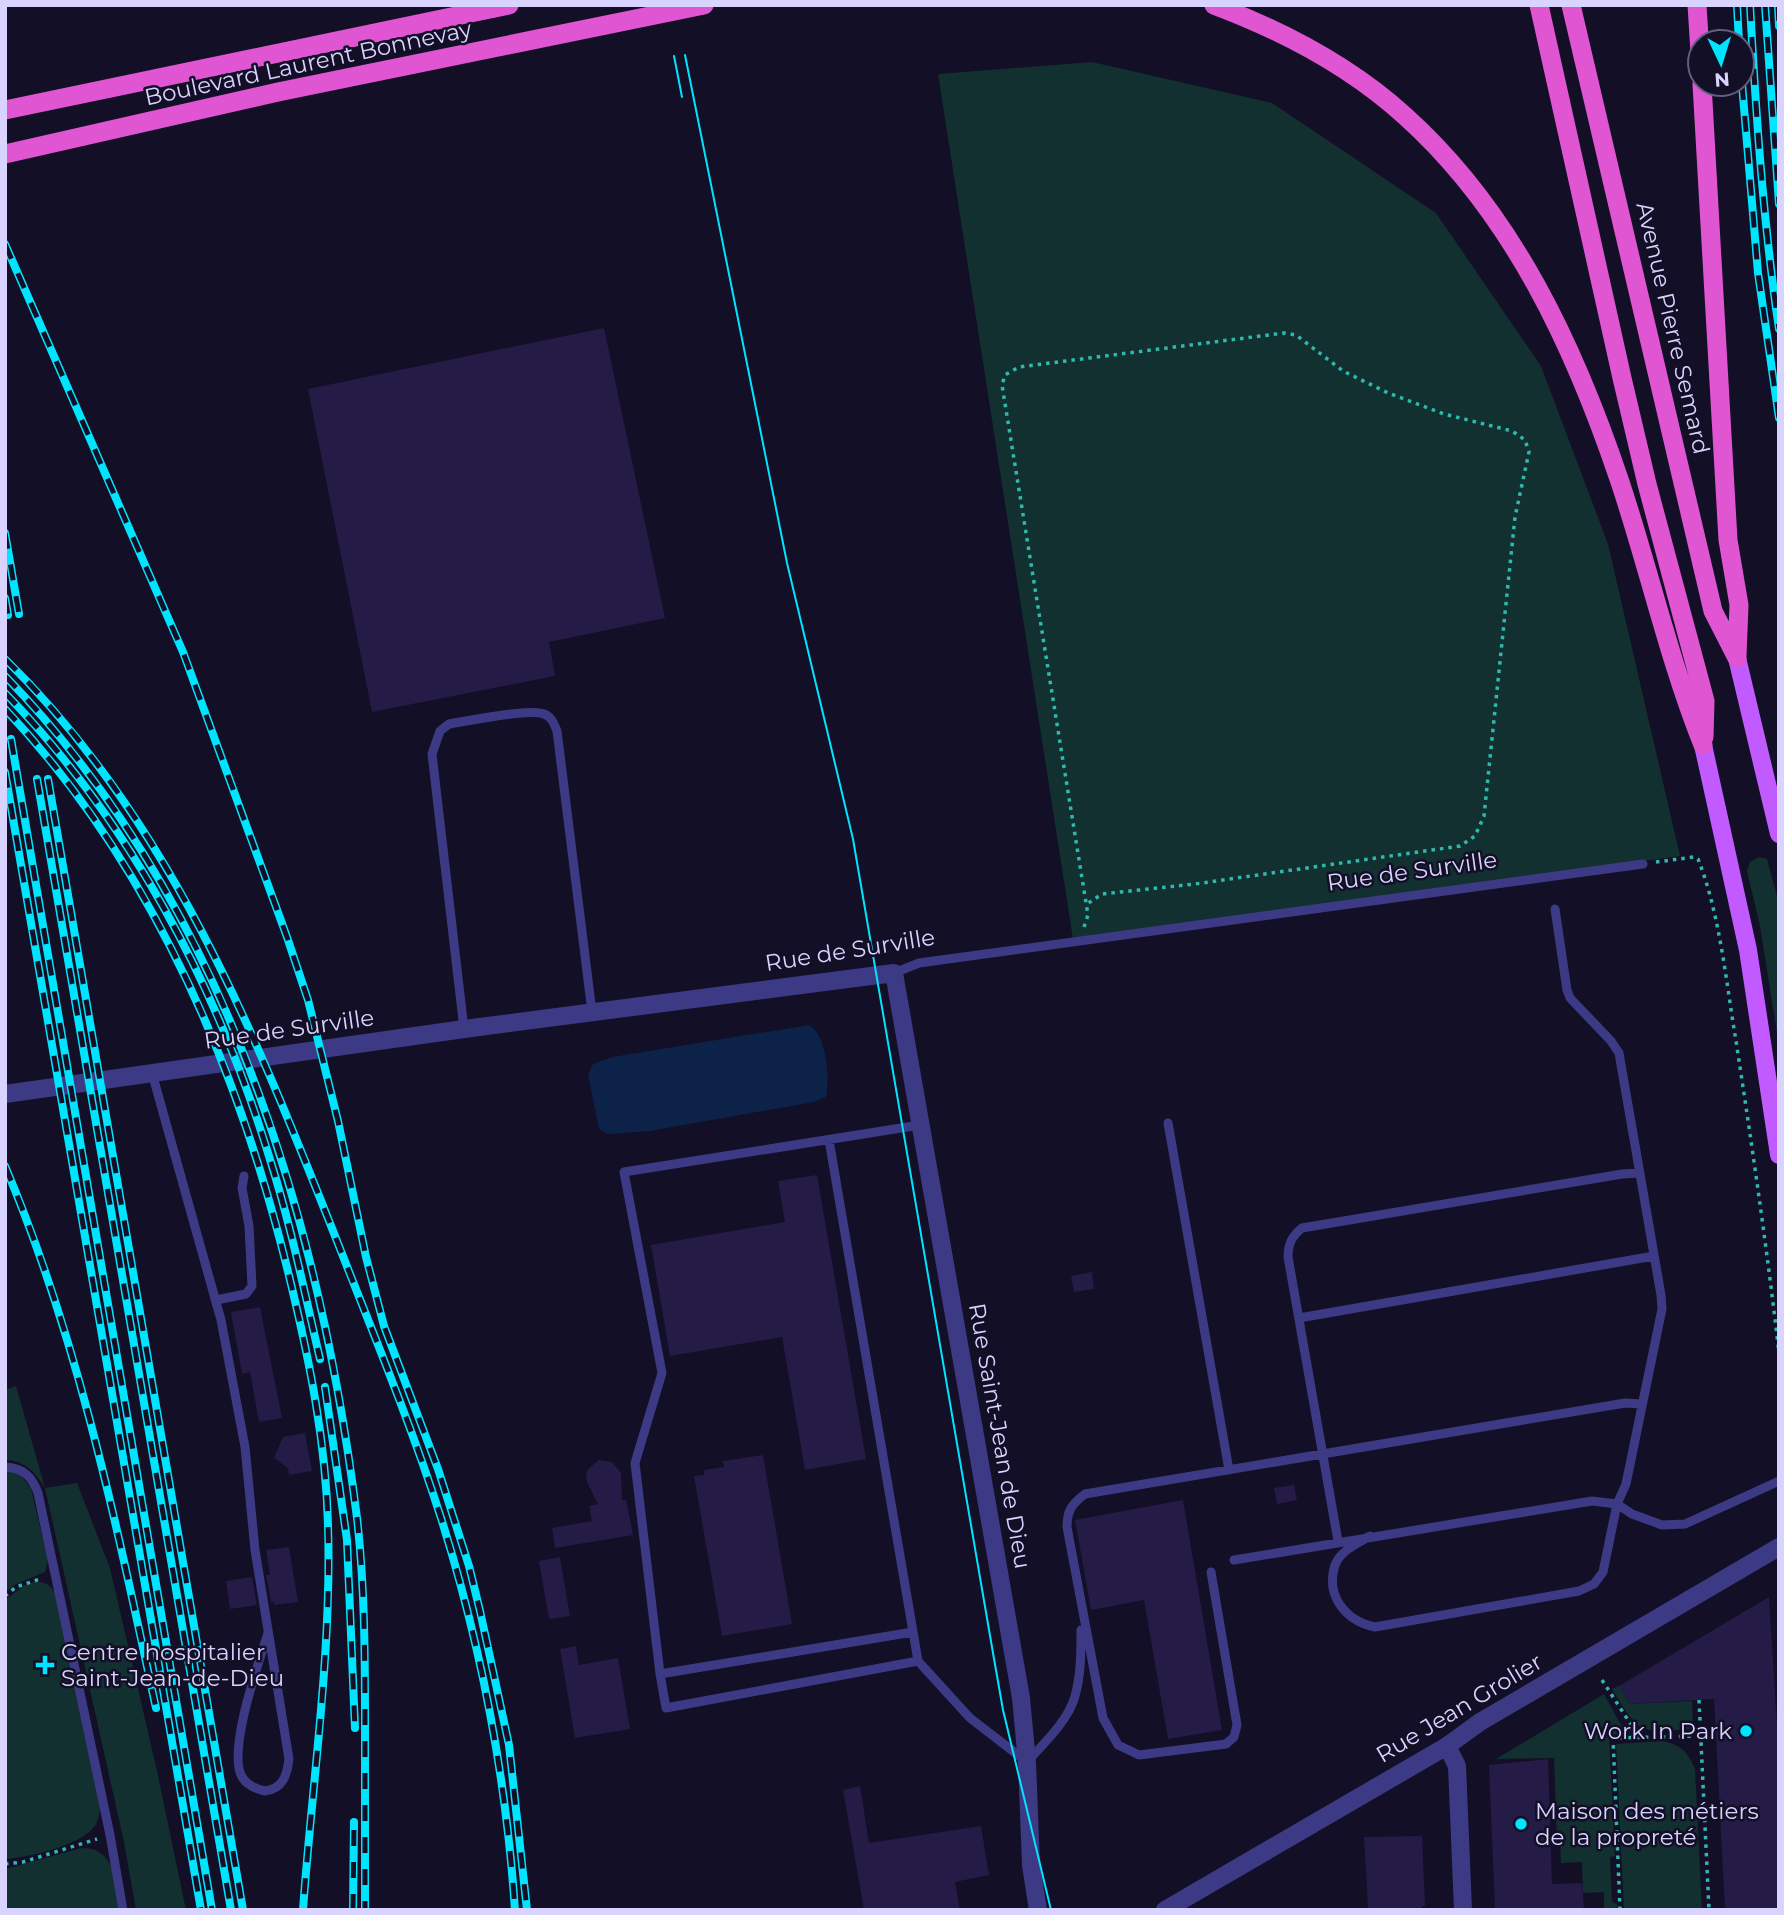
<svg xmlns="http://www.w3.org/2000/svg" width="1784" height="1915" font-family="Montserrat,sans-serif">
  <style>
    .green { fill: #12302f }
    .water { fill: #0c2248 }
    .building { fill: #241b47 }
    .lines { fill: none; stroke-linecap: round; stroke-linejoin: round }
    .path { stroke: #2fb8b0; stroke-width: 3.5; stroke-dasharray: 3.5 5; stroke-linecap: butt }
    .service { stroke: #3d3a85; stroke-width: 9 }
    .minor { stroke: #3d3a85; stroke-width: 18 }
    .primary { stroke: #c25bff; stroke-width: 18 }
    .trunk { stroke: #e055d1; stroke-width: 19 }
    .tram { stroke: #00e5ff; stroke-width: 2 }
    .rail-casing { stroke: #00e5ff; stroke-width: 8 }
    .rail { stroke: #130f26; stroke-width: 5; stroke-dasharray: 16; stroke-linecap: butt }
    .poi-dot { fill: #00e5ff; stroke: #130f26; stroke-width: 2.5 }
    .labels { text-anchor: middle; stroke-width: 5; stroke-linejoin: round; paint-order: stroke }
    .street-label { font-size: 23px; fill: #d9d4ff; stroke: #130f26 }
    .poi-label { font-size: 23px; fill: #d9d4ff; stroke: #130f26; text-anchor: start }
  </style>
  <rect width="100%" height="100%" fill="#130f26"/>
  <!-- green -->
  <path class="green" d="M1092 62 1272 103 1436 213 1541 366 1608 544 1680 856 1073 939 938 74Z
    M1759 857 1767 859 1779 904V1046L1760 926 1747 871 1750 862Z
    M16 1386 45 1488 77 1483 110 1568 157 1771 186 1910H136L124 1842 45 1488C34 1472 27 1461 5 1460V1390Z
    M5 1470 20 1474 31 1489 48 1560 45 1572 14 1585 5 1592Z
    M34 1582C45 1582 49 1583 55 1593L100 1799C100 1809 100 1819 94 1827 81 1845 27 1858 5 1859V1600L25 1585Z
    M1619 1686 1630 1704 1692 1701 1693 1729C1638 1731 1641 1737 1612 1689Z
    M1604 1694 1626 1734 1609 1735 1615 1856 1610 1857 1612 1902 1617 1904V1910H1604V1892L1583 1893 1582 1862 1561 1863 1560 1842 1557 1841 1554 1758 1496 1759Z
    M1663 1741C1681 1745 1688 1752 1695 1769L1702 1910H1624L1616 1744Z
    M81 1848C116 1847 115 1883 121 1910H5V1869Z"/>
  <!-- water -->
  <path class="water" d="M809 1025C827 1035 830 1078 826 1097L814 1102 650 1131 608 1134 599 1129 588 1075 593 1064 612 1057Z"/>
  <!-- building -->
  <path class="building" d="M604 328 665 618 549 642 555 676 372 712 308 389Z
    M817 1175 866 1459 805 1470 782 1337 670 1356 651 1245 785 1222 778 1181Z
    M1092 1272 1094 1289 1074 1292 1071 1276Z
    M260 1307 282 1418 259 1422 250 1372 242 1374 231 1312Z
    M305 1433 312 1471 289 1475 288 1468 274 1458 283 1437Z
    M763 1455 792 1624 722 1636 694 1476 704 1475V1470L724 1467 723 1461Z
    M599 1460 612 1462 621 1473 622 1500H626L633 1535 555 1548 552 1528 592 1521 589 1506 598 1504 587 1482 586 1475 588 1469Z
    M1294 1485 1297 1500 1277 1504 1274 1488Z
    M1183 1500 1222 1730 1168 1739 1144 1600 1091 1610 1075 1520Z
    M289 1547 298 1602 274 1605V1602H271L266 1575H270L266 1550Z
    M560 1557 570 1616 549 1619 539 1561Z
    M252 1577 257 1605 230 1609 226 1581Z
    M1769 1597 1779 1758V1910H1725L1714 1699 1630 1704 1619 1686Z
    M576 1646 579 1665 618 1658 630 1729 575 1738 560 1649Z
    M1548 1759 1552 1884 1582 1883 1584 1910H1495L1489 1765Z
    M860 1786 869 1843 981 1826 989 1875 955 1882 960 1910H864L843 1790Z
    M1422 1836 1425 1906H1422V1910H1372L1368 1908 1364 1837Z"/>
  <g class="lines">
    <!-- path -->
    <path class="path" d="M1656 862 1694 857 1698 859C1720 914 1726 982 1736 1041 1752 1145 1767 1249 1779 1353
      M1084 927 1088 915 1002 385 1005 375 1019 367 1284 333 1296 335 1343 371 1388 393 1444 414 1512 431 1525 440 1529 452 1515 517 1484 816 1475 836 1460 846 1195 884 1102 894 1087 904
      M5 1596 16 1587 40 1579
      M1602 1680 1639 1737
      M1699 1700 1709 1910
      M5 1864 23 1862 97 1839
      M1620 1910 1613 1738 1700 1736"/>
    <!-- service -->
    <path class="service" d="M894 973 919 963 1643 864
      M464 1029 432 754 440 731 449 724C468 721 529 708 544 714 552 717 554 724 557 731L592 1012
      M152 1073 221 1320 245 1447 255 1550 289 1759C287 1775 283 1789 265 1791 256 1789 247 1785 242 1777 227 1751 259 1662 268 1633
      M1168 1123 1229 1470
      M829 1140 918 1661 970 1718 1027 1762C1043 1744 1069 1720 1075 1696 1081 1675 1081 1652 1081 1630
      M216 1300 246 1294 252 1286 249 1226 242 1188 244 1176
      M1299 1318 1654 1256
      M5 1467C24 1468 32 1477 38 1493L110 1835 123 1910
      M1370 1536C1358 1543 1340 1551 1335 1565 1325 1596 1346 1621 1375 1627L1579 1591 1594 1584 1603 1572 1617 1504 1626 1484 1662 1309 1661 1295 1619 1053 1611 1041 1570 998 1567 990 1555 909
      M1338 1541 1288 1257C1288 1244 1292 1236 1302 1228L1622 1174 1640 1173
      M1234 1560 1592 1501 1617 1504 1632 1514 1662 1525 1685 1524 1779 1481
      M1211 1572 1237 1725 1234 1737 1226 1744 1139 1755 1118 1745 1103 1718 1067 1527C1067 1510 1072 1504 1085 1494L1625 1403 1642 1404
      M913 1632 660 1674 666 1708 918 1661
      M660 1674 635 1463 662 1373 624 1172 920 1125"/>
    <!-- minor -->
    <path class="minor" d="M5 1094 464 1029 894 973 1021 1698 1027 1762 1031 1865 1038 1910
      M1447 1746 1457 1766 1463 1910
      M1165 1910 1447 1746 1480 1722 1779 1547"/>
    <!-- primary -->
    <path class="primary" d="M1737 658 1779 834
      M1703 745 1748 950 1779 1155"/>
    <!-- trunk -->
    <path class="trunk" d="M1214 5C1283 31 1350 66 1405 116 1513 213 1575 348 1620 482 1649 569 1669 660 1703 745
      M1539 5 1622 378 1647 484 1705 701 1704 737
      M1571 5 1713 611 1737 658
      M1697 5 1700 53
      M1702 84 1728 540 1739 605 1737 655
      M5 110 509 5
      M5 154 278 92 704 5"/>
    <!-- tram -->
    <path class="tram" d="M685 55 787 563 853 839 993 1653 1003 1710 1051 1910
      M674 56 682 97"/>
    <defs>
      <path id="rail" d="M1737 5 1739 42
        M1750 5C1756 114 1763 221 1779 329
        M1765 5 1779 204
        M1778 5 1779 26
        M1742 84 1758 273 1779 418
        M5 244 183 652 287 937 308 1000 338 1121 366 1257 384 1326 438 1469 469 1566 480 1611 509 1745 527 1910
        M5 533 19 614
        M5 598 8 615
        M5 659C170 820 254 1031 337 1241 373 1333 411 1424 441 1518 481 1645 506 1777 515 1910
        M5 676C224 901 319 1213 357 1518 365 1588 365 1660 365 1730 365 1790 365 1850 365 1910
        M5 693C129 820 216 984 268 1153 290 1221 304 1290 320 1359
        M5 709C155 868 241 1074 291 1284 310 1363 326 1444 328 1525 332 1654 312 1782 303 1910
        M11 739 212 1910
        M5 772 201 1910
        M37 779 231 1910
        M48 779 243 1910
        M5 1166C79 1341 116 1523 156 1708
        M325 1387 347 1540 355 1728
        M353 1910 354 1822"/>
    </defs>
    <!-- rail casing -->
    <use href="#rail" class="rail-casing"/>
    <!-- rail -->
    <use href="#rail" class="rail"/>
  </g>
  <!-- markers -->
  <g class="poi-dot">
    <path d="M41.5 1654.5h7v7h7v7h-7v7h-7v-7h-7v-7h7z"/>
    <circle cx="1746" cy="1731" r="7"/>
    <circle cx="1521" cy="1824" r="7"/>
  </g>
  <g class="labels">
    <!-- street labels -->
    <g class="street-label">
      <text transform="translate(308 63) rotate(-12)" y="8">Boulevard Laurent Bonnevay</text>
      <text transform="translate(1673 328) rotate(77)" y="8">Avenue Pierre Semard</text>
      <text transform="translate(1412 871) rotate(-8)" y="8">Rue de Surville</text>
      <text transform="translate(850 950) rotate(-9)" y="8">Rue de Surville</text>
      <text transform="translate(289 1029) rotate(-8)" y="8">Rue de Surville</text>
      <text transform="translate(1000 1436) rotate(80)" y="8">Rue Saint-Jean de Dieu</text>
      <text transform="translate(1459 1708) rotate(-31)" y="8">Rue Jean Grolier</text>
    </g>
    <!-- poi labels -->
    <g class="poi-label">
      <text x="61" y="1660">Centre hospitalier<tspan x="61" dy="26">Saint-Jean-de-Dieu</tspan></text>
      <text x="1732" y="1739" text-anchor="end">Work In Park</text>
      <text x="1535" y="1819">Maison des métiers<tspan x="1535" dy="26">de la propreté</tspan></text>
    </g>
  </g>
  <!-- border -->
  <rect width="1784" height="1915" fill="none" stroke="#d9d4ff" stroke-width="14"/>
  <!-- north arrow -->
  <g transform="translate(1721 63) rotate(176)"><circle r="33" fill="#130f26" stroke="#625e7d" stroke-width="2"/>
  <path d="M0-5L12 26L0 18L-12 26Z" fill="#00e5ff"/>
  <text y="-10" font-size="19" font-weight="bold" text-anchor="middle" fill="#d9d4ff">N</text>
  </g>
</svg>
